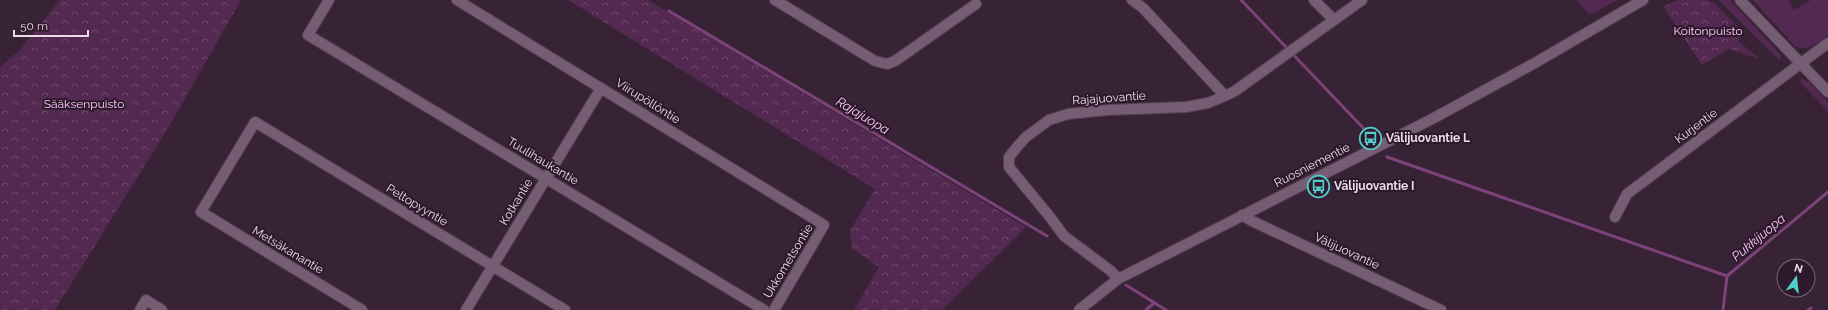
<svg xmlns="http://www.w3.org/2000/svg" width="1828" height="310" font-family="Raleway,sans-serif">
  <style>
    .green { fill: #542951 }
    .forest { fill: url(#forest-crowns) }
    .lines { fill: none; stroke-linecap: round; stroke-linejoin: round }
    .stream { stroke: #7c4378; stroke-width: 3 }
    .minor-casing { stroke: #534152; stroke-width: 12 }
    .secondary-casing { stroke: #534152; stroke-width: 12 }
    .minor { stroke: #755d73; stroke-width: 10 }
    .secondary { stroke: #755d73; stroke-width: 10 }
    .labels { text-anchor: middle; stroke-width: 4; stroke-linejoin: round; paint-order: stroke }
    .park-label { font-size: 12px; fill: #ffccf9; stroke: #2d192b }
    .street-label { font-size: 12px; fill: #e9dbe7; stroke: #2d192b }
    .poi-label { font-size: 12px; font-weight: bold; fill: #e9dbe7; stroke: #2d192b; text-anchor: start }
    .water-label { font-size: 13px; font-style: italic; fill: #fbc8f5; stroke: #2d192b }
  </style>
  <defs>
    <pattern id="forest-crowns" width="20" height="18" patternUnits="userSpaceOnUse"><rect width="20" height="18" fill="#542951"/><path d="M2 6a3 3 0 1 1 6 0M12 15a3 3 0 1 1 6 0" fill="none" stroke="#6d476a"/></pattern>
  </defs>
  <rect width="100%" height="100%" fill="#372335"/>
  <!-- green -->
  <path class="green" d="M1576 0H1617L1590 15Z
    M1719 0H1730L1781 55 1780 61Z
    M1753 0H1788L1794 10 1811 0H1828V35C1817 43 1808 52 1795 46Z
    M1803 79 1809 82 1828 102V111L1798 80Z"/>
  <!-- forest -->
  <path class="forest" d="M60 0H241L171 123 55 310H0V67L20 50Z
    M568 0H648L1026 227 942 310H854L879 267 852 248 850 231 875 189Z
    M1679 0H1706L1716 5 1743 32 1738 41 1760 59 1728 49 1702 65 1663 6Z"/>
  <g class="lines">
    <!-- stream -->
    <path class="stream" d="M1241 0 1369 134
      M669 11 1047 236
      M1387 157 1727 276
      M1126 285 1166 310
      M1146 310 1154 303
      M1723 310 1727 276 1828 192
      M1808 310 1811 308"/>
    <defs>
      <path id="minor" d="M329 0 308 35 764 310
        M457 0 824 225 774 310
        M775 0 875 61 887 64 895 61 976 4
        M1132 0 1143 8 1225 96
        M1314 0 1334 20
        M1242 215 1252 221 1441 310
        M1615 217 1627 194 1828 43
        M1118 279 1111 271 1064 236 1050 217 1009 167V157L1017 147 1026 137 1049 120 1068 114 1107 110 1186 107 1208 103 1225 96 1235 91 1362 0
        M140 310 146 300 162 310
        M362 310 201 212 255 122 565 310
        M466 310 601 88"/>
      <path id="secondary" d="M1740 0 1828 92
        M1079 310 1118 279 1432 119 1533 64 1643 0"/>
    </defs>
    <!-- minor casing -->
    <use href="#minor" class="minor-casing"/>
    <!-- secondary casing -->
    <use href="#secondary" class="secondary-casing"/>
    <!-- minor -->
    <use href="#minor" class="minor"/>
    <!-- secondary -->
    <use href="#secondary" class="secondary"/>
  </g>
  <!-- icons -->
  <defs>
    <symbol id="bus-ring" viewBox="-11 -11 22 22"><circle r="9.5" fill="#2d192b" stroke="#53cdc9" stroke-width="1.5"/><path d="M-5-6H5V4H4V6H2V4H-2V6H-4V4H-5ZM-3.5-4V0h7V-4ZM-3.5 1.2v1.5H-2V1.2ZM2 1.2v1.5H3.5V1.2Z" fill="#53cdc9"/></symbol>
  </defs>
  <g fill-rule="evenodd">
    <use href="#bus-ring" x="1358" y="126" width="25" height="25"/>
    <use href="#bus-ring" x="1306" y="174" width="25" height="25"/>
  </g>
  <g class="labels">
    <!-- park labels -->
    <g class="park-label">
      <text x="1708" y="35">Koitonpuisto</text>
      <text x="84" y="108">Sääksenpuisto</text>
    </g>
    <!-- street labels -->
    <g class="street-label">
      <text transform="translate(1109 98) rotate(-4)" y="4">Rajajuovantie</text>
      <text transform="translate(648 101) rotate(32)" y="4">Viirupöllöntie</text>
      <text transform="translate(1696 126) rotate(-37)" y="4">Kurjentie</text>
      <text transform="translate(543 161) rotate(31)" y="4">Tuulihaukantie</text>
      <text transform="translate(1312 165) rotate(-27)" y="4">Ruosniementie</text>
      <text transform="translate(516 202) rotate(-59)" y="4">Kotkantie</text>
      <text transform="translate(417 205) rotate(31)" y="4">Peltopyyntie</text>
      <text transform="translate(288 250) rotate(31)" y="4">Metsäkanantie</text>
      <text transform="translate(1347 251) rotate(25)" y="4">Välijuovantie</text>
      <text transform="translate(788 261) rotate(-59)" y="4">Ukkometsontie</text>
    </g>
    <!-- poi labels -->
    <g class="poi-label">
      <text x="1386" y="142">Välijuovantie L</text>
      <text x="1334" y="190">Välijuovantie I</text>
    </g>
    <!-- water labels -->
    <g class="water-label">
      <text transform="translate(863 115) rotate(31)" y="5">Rajajuopa</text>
      <text transform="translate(1758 237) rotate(-40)" y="5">Pukkijuopa</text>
    </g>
  </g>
  <!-- north arrow -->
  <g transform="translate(1796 278) rotate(15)"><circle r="19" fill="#2d192b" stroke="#786776"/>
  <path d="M0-3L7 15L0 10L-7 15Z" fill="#53cdc9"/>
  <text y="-6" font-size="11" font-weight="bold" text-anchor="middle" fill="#e9dbe7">N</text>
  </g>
  <!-- scale -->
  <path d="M14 30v6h74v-6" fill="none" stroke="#e9dbe7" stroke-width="2"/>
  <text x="20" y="30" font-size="12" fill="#e9dbe7" stroke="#2d192b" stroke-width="3" paint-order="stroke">50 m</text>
</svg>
